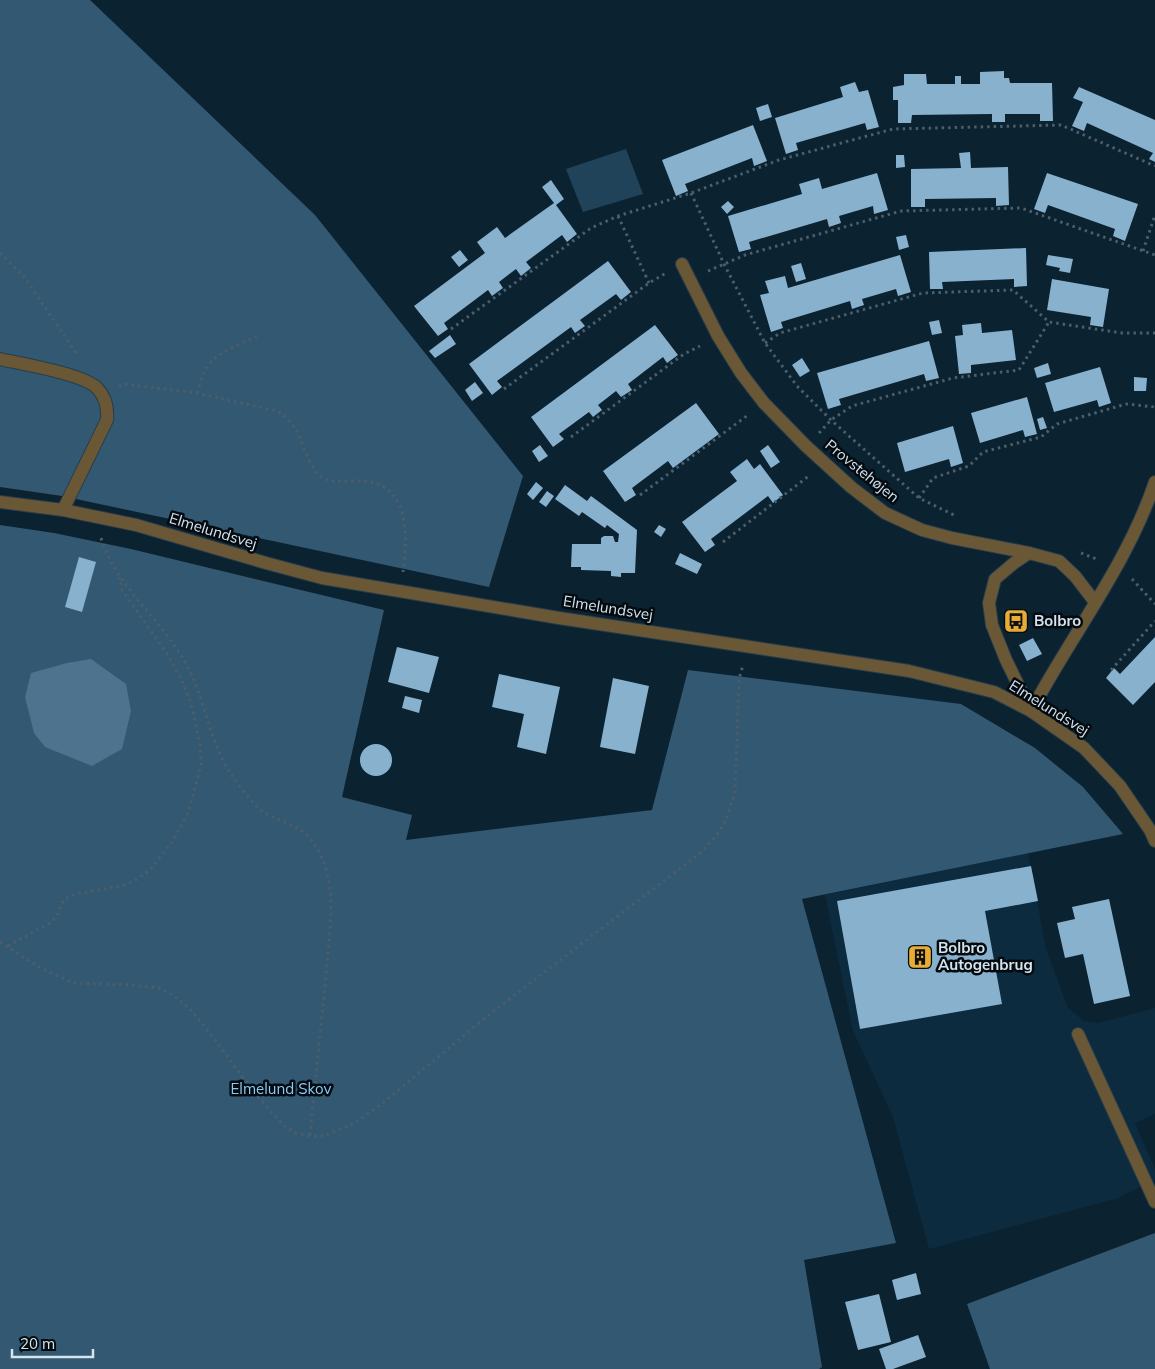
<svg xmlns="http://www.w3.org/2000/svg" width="1155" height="1369" font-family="Mulish,sans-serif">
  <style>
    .built { fill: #0c2b3f }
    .green { fill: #214359 }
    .forest { fill: #325872 }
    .water { fill: #4d738e }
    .building { fill: #88b1ce }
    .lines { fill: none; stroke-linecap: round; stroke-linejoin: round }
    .service-casing { stroke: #273d4b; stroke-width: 14 }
    .minor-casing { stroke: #273d4b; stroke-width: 14 }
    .tertiary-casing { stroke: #273d4b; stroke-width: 14 }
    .path { stroke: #4a5e6b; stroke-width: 3; stroke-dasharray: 2.5 4; stroke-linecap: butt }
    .service { stroke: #6a5736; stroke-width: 12 }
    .minor { stroke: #6a5736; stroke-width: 12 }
    .tertiary { stroke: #6a5736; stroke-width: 12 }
    .labels { text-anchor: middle; stroke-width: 5; stroke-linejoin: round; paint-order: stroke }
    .street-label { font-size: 15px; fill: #d5e3ed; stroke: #030b11 }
    .poi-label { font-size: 15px; font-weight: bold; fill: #d5e3ed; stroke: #030b11; text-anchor: start }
    .park-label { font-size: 15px; fill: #8bcaf7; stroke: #030b11 }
  </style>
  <rect width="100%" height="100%" fill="#0b2231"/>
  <!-- built -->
  <path class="built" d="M1028 853 1046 949 1068 1008 1084 1021 1098 1023 1155 1008V1114L1135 1123 1155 1169V1180L1118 1198 929 1249 893 1117 853 1031 825 895Z"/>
  <!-- green -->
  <path class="green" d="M626 149 643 194 583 212 566 169Z"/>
  <!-- forest -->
  <path class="forest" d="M0 0H90L315 215 523 476 489 587 62 496 0 487Z
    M0 525 54 533 131 549 384 610 342 797 412 815 406 840 652 810 688 670 961 704 1035 748 1083 787 1123 834 802 899 896 1243 804 1260 822 1367 819 1369H0Z
    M1155 1233V1369H990L967 1304Z"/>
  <!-- water -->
  <path class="water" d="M91 659 126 684 131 711 122 749 92 766 45 747 34 733 25 697 31 673 67 663Z"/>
  <!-- building -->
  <path class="building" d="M1004 71V78H1009L1010 83H1052L1053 121H1040V114H1005V122H992V114L912 115 911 123H898V100H893V87L904 85V74H926L927 84H955V76H961V84H980V72Z
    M855 82 859 92 868 90 879 127 867 130 865 123 796 143 798 150 786 154 775 118 843 97 840 87Z
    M1079 87 1155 120V162L1149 159 1153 153 1087 123 1084 131 1072 126 1083 102 1073 98Z
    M768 104 772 117 760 121 756 108Z
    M753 125 767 161 754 166 752 158 685 184 688 191 676 196 662 160Z
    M970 152 971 168 1008 167 1009 205 996 206V198L925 199V207H911V169L961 168 959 153Z
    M896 155H904L905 167 896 168Z
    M877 173 888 210 874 214 873 206 839 216 841 223 829 227 827 219 749 242 751 249 739 252 728 216 802 194 799 184 819 178 822 189Z
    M1047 173 1138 204 1125 241 1113 236 1115 229 1048 205 1045 213 1034 209Z
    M551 180 564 199 556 205 577 234 567 242 562 235 526 262 531 268 521 276 516 269 499 282 503 288 492 296 488 290 444 323 448 329 438 336 414 306 485 253 477 242 497 227 505 238 554 203 542 187Z
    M728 201 734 207 727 214 721 207Z
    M906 235 909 247 899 250 896 237Z
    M1026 248 1027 286 1014 287V279L942 282 943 289H930L929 252Z
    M460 250 468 260 459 267 451 257Z
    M900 255 911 292 898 296 896 289 862 299 864 305 852 309 850 301 781 322 783 328 771 332 760 295 769 293 765 281 785 276 788 288Z
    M1048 255 1073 259 1070 273 1059 271 1060 268 1046 265Z
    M608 261 631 292 621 300 616 294 580 320 585 326 575 333 571 327 497 381 502 387 492 395 469 364Z
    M801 263 806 279 796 282 791 266Z
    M1052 279 1109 289 1103 327 1090 325 1091 317 1047 310Z
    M939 320 942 333 932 335 929 322Z
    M981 323 982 333 1012 330 1016 360 971 365V373L959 374 955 336 963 335 962 325Z
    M655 325 678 355 667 363 663 357 628 384 632 390 621 397 616 391 598 405 602 410 593 417 589 412 559 434 564 439 553 447 531 417Z
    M450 335 456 344 435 358 429 351Z
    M929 341 939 378 926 381 924 374 839 399 841 405 828 409 817 373Z
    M802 358 810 371 800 377 792 365Z
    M1048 363 1051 374 1037 378 1034 368Z
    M1100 367 1111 403 1099 407 1097 400 1054 412 1045 383Z
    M1134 377 1147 378 1146 391H1134Z
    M475 382 483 393 472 401 465 390Z
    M1027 397 1037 434 1025 437 1023 430 980 443 971 413Z
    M696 403 719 434 673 468 668 461 632 488 636 495 625 502 603 471Z
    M1043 417 1047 428 1040 430 1037 419Z
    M953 426 963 463 951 467 949 459 905 472 897 443Z
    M540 445 548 456 539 462 532 451Z
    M768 445 780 462 771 468 760 451Z
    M747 459 754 469 760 464 783 495 773 503 768 496 711 539 715 545 705 552 682 522 737 481 730 472Z
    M536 482 543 488 533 500 527 494Z
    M565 485 587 501 591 496 637 530 635 573H621V577L611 576V571L581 570V567H571L572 544H601V538L604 536H613L615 542H618L619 534 607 525 605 528 582 512 579 516 555 499Z
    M547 491 554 496 546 507 539 502Z
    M659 525 666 529 661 537 654 532Z
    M680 553 702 564 697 574 675 564Z
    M79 557 96 562 82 612 65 607Z
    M1155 637V682L1133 705 1106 678 1114 668 1120 674Z
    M1033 638 1042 654 1027 661 1019 645Z
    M397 647 439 657 429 693 388 682Z
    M499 674 560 687 546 754 517 747 524 714 492 707Z
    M613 678 649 686 635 754 600 747Z
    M405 696 422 700 419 713 402 708Z
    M360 760a16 16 0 1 1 32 0a16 16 0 1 1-32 0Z
    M1031 866 1038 901 985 911 1002 1004 860 1029 837 901Z
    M1109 899 1130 996 1094 1004 1083 954 1065 958 1057 923 1075 919 1072 907Z
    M916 1273 921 1294 897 1300 892 1280Z
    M879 1294 891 1342 858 1350 845 1302Z
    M918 1335 926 1357 893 1369H886L879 1349Z"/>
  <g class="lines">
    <defs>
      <path id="service" d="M0 359C22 364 83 374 97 388 106 397 108 408 107 420L63 510
        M1029 553 1014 563 995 579 989 603 992 625 1006 660 1031 711
        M1078 1034 1155 1202"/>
      <path id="minor" d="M682 264 718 336 741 373 764 403 806 446 851 487 885 513 922 530 952 538 1029 553 1059 561 1075 576 1095 602
        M1031 711C1072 634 1127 565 1155 482"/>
      <path id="tertiary" d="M0 502 63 510 136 525 266 563 322 578 559 618 909 671 994 692 1031 711 1084 748 1120 786 1150 830 1155 841"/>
    </defs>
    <!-- service casing -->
    <use href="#service" class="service-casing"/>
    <!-- minor casing -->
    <use href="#minor" class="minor-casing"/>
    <!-- tertiary casing -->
    <use href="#tertiary" class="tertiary-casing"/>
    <!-- path -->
    <path class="path" d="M691 193 724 264 765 343 797 386 831 420 919 498 956 516
      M618 216 649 283
      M1143 251 1155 215
      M0 253 25 278 78 356
      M708 271 745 255 901 211 1021 208 1155 255
      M451 329 591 228 618 216 691 193 779 160 893 129 1061 125 1155 166
      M765 343 780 333 923 293 1013 290 1049 322 1122 333H1155
      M119 386 123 384 197 393 277 411C301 425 299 443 311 464 313 467 315 472 317 474 329 485 347 480 362 481 410 483 408 536 403 572
      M504 389 649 283 666 273
      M197 393C200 384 202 375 207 367 216 353 242 343 257 336
      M819 433 831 420 852 406 953 378 1019 370 1049 322
      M571 437 684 354 700 346
      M640 495 748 415
      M919 498 933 478 969 466 983 452 1041 437 1057 424 1126 404 1155 407
      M101 538C117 588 160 618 185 662 206 698 208 743 233 777 241 788 251 802 262 811 274 819 287 822 299 829 314 838 325 861 328 877 334 905 329 935 327 963 322 1021 315 1079 310 1136
      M723 542 810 475
      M1081 553 1099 560
      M1132 579 1155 604
      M1111 670 1155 621
      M0 942 42 969 74 983 133 985 160 988 174 996 190 1009 210 1033 252 1090 283 1125 296 1133 310 1136H324L355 1123 384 1102 491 1013 699 854 717 835 726 820 735 793 739 679 743 665
      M8 946 50 923 57 916 62 903 68 897 77 894 121 886 134 881 150 870 173 841 188 813 201 766 200 743 191 703 182 681 168 655 122 590 119 577"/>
    <!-- service -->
    <use href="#service" class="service"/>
    <!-- minor -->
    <use href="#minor" class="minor"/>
    <!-- tertiary -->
    <use href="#tertiary" class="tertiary"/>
  </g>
  <!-- icons -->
  <defs>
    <symbol id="bus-square" viewBox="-11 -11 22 22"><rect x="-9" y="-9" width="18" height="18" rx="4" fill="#e6ac36" stroke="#030b11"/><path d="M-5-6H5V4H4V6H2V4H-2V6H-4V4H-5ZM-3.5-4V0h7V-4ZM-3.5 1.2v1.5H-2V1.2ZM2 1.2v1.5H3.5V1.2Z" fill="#111"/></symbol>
    <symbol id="building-square" viewBox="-11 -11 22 22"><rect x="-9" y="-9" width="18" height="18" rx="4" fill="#e6ac36" stroke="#030b11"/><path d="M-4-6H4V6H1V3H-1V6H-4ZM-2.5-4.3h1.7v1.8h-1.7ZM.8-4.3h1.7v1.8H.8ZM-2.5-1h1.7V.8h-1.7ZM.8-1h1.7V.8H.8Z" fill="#111"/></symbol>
  </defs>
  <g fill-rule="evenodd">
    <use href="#bus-square" x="1002" y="607" width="28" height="28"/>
    <use href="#building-square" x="906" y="943" width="28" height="28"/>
  </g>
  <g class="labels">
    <!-- street labels -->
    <g class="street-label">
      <text transform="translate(862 471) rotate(39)" y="5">Provstehøjen</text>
      <text transform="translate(213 531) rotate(17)" y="5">Elmelundsvej</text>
      <text transform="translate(608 608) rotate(9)" y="5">Elmelundsvej</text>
      <text transform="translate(1049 708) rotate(32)" y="5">Elmelundsvej</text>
    </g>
    <!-- poi labels -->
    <g class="poi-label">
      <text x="1034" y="626">Bolbro</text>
      <text x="938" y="953">Bolbro<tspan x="938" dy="17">Autogenbrug</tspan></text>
    </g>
    <!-- park labels -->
    <g class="park-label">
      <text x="281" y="1094">Elmelund Skov</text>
    </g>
  </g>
  <!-- scale -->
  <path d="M12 1349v8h81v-8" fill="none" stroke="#d5e3ed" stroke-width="2.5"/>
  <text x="20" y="1349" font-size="15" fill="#d5e3ed" stroke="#030b11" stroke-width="4" paint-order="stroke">20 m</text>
</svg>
